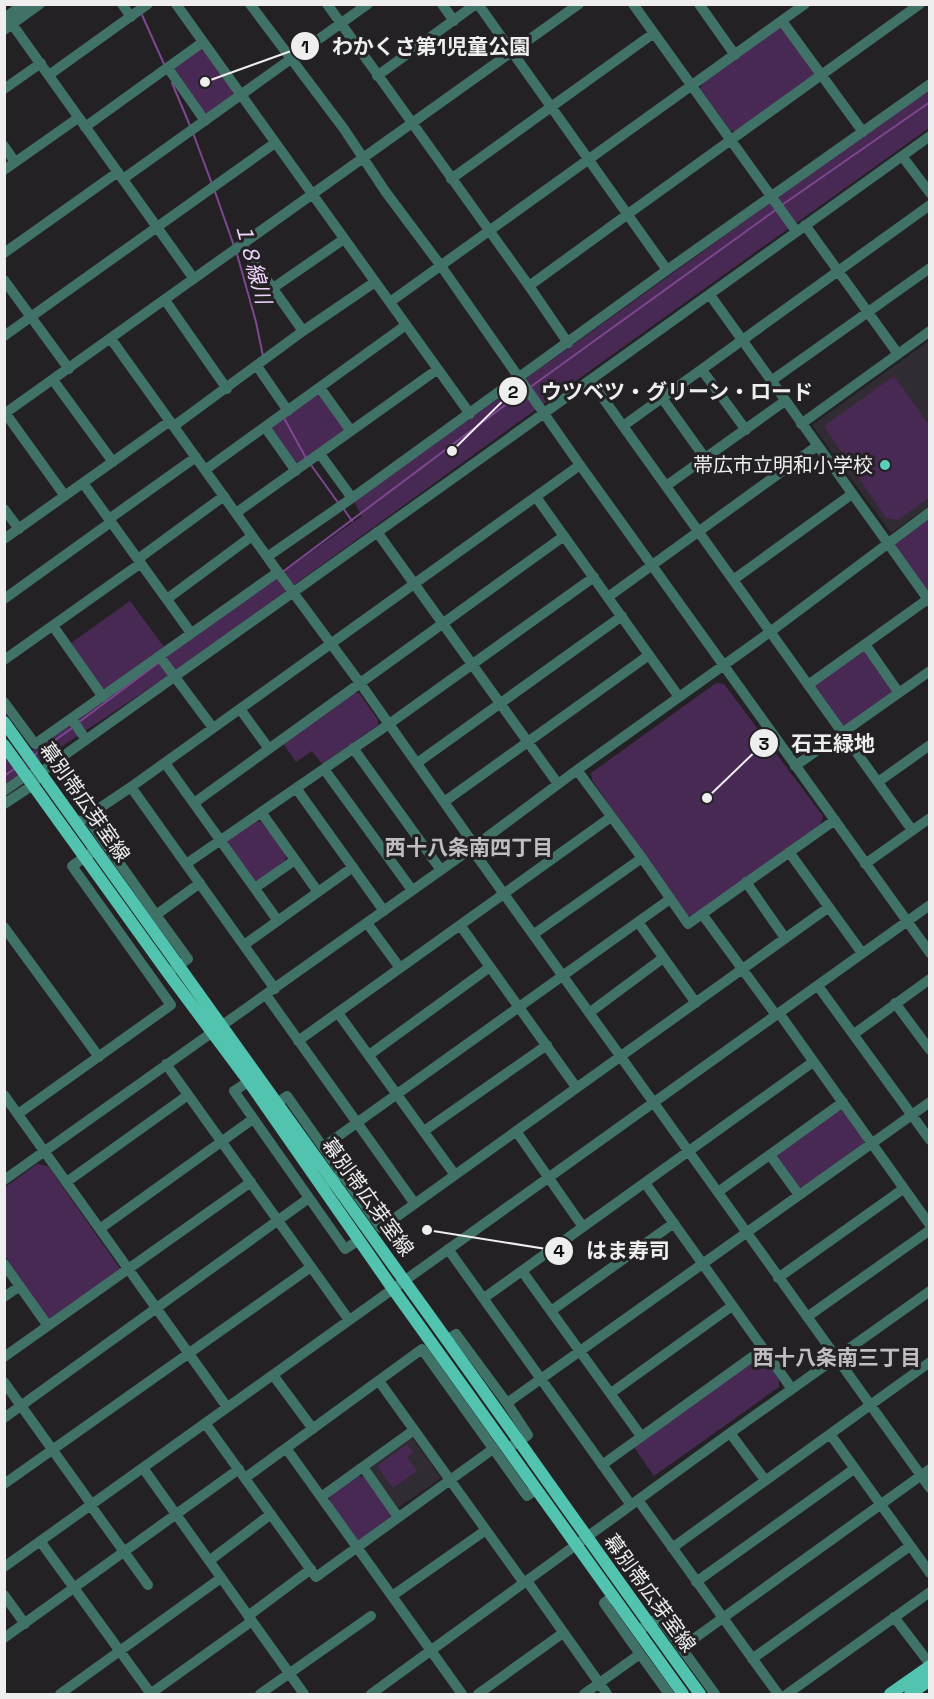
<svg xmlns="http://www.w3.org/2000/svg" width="934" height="1699" font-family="'Space Grotesk','Noto Sans JP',sans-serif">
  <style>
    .built { fill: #312c33 }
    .green { fill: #482953 }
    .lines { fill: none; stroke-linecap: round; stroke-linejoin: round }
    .stream { stroke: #7d4791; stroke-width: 2 }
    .minor { stroke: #407268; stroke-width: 10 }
    .major { stroke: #51c3ae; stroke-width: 12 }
    .poi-dot { fill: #5dceb9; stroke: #232124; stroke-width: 2 }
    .labels { text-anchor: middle; stroke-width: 6; stroke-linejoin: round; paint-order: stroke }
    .poi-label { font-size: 20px; fill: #efeeef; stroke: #232124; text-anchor: end }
    .street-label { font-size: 20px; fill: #efeeef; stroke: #232124 }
    .water-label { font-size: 21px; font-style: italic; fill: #f1d4fd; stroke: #232124 }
    .neighbourhood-label { font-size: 21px; font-weight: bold; fill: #c1bec2; stroke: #232124 }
    .leader { fill: none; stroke: #efeeef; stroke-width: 2 }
    .callout-dot { fill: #efeeef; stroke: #232124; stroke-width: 2 }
    .mark-label { font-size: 18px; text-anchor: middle; font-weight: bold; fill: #111 }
    .callout-label { font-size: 21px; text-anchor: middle; font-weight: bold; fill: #efeeef; stroke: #232124; stroke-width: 6; stroke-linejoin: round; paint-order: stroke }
  </style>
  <rect width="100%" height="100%" fill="#232124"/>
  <!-- built -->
  <path class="built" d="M929 341V506L891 533 812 425Z
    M411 1436 441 1478 398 1508 368 1468Z"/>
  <!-- green -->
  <path class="green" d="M781 26 817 75 737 132 731 131 700 89 703 82Z
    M200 48 204 49 236 92 205 115 174 67Z
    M929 89V128L549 400 174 672 5 784 4 755 13 764 362 516 354 502Z
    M894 376 929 425V498L898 520 886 518 824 426Z
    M316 393 320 394 346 430 300 464 296 462 272 430V425Z
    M929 517V595L895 547V542Z
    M130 601 164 647 106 688H101L71 643Z
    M860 651H866L894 691 847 725H842L815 688V683Z
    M716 683 724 684 823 816 820 825 695 915 687 916 592 780 591 773Z
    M353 693H359L378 720V725L322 764 312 751 296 762 282 742Z
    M255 821 262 822 286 854 285 861 260 880H254L228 844V839Z
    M844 1110 864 1140V1143L803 1187 798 1188 777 1159V1155L835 1111Z
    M37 1164 48 1166 121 1270 49 1320 5 1256 4 1188Z
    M756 1357H764L779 1380V1387L654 1476 633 1446Z
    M407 1444 413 1452 407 1457 417 1471 393 1488 377 1466Z
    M357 1476 366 1477 393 1515 358 1541 330 1502V1496Z"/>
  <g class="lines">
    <!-- stream -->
    <path class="stream" d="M142 15 164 64
      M172 83 191 128
      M193 133 212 184
      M214 189 234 246
      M782 205 930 102
      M237 254 256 322 263 356
      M529 388 777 209
      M284 418 306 458
      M311 465 339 504
      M343 508 352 521
      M281 573 524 391
      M79 722 158 663
      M33 756 72 728
      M4 776 16 768"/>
    <!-- minor -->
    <path class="minor" d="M122 4 131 17
      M176 4 470 414
      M250 4 344 129 385 191 441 266 580 465 930 953
      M327 4 529 286 568 343
      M442 4 454 21
      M478 4 667 270
      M633 4 796 231
      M699 4 735 55
      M7 17 194 279
      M4 18 24 4
      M782 21 863 132
      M4 30 40 4
      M168 68 205 121
      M49 75 148 4
      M377 76 476 4
      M4 89 41 63
      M85 127 203 42
      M4 146 15 162
      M902 156 930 193
      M4 170 78 118
      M123 179 368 4
      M451 179 654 33
      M805 225 898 354
      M242 245 303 331
      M4 253 118 172
      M4 280 69 369
      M529 286 628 214 920 4
      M273 288 344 239
      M710 295 930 602
      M165 300 227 389
      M390 302 805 4
      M4 336 275 143
      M111 339 278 572 360 683 475 846
      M257 366 288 411
      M702 370 746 430
      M53 380 113 462
      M590 380 912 830
      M771 381 930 268
      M320 388 351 431
      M662 398 705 458
      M4 414 579 4
      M6 414 65 496
      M801 424 930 331
      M174 426 303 331 375 282
      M623 426 930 205
      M265 427 296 471
      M320 454 352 498
      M205 470 406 325
      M83 483 191 633
      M666 486 785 401
      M536 497 679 697
      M4 509 19 529
      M236 513 438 369
      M109 519 196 457
      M377 532 558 784
      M4 539 170 421
      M267 557 352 498 667 270 930 84
      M138 559 224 496
      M733 580 852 494
      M608 597 817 446
      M4 599 111 522
      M167 599 252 536
      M53 626 103 697
      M865 644 899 693
      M160 657 213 728
      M4 660 141 563
      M808 685 928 599
      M4 702 35 744 278 572
      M240 709 269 749
      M72 719 86 740
      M353 748 441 870
      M165 763 278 921
      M417 763 622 616
      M795 766 930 671
      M324 769 412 890
      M577 770 642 858 688 924 835 820
      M878 782 930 745
      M131 787 275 989
      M296 788 384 911
      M4 791 27 775 34 774
      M444 802 649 655
      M194 803 564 536
      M4 804 33 785 40 773 52 764 462 472 930 136
      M261 812 318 892
      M87 817 156 915
      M76 824 131 787 580 465
      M471 848 930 1488
      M789 852 862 953
      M186 864 389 724 594 577
      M865 864 930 818
      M746 882 785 938
      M255 888 295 860
      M702 914 776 1015
      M638 922 696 1003
      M367 923 400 968
      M460 925 576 1087
      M4 927 99 1057
      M534 934 642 858
      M244 945 353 867
      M171 971 188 959 156 915 200 883
      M818 986 930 1140
      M266 995 415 1204
      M895 1003 930 1050
      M338 1013 455 1175
      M589 1013 663 958
      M779 1013 930 1225
      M854 1034 930 979
      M298 1041 611 817
      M369 1055 490 967
      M166 1064 349 1320
      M254 1078 234 1091 345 1249 359 1240
      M4 1095 227 1407
      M276 1104 287 1096 323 1147
      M18 1114 171 1005 72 866 91 853
      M424 1131 547 1045
      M516 1131 583 1227
      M770 1155 799 1195
      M342 1174 323 1147 670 899
      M4 1180 475 846 577 770 770 632 930 512
      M68 1181 188 1095
      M645 1183 792 1389
      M325 1185 342 1174 381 1228 829 907
      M718 1192 843 1102
      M101 1228 253 1119
      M448 1249 631 1505
      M4 1264 48 1326
      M522 1271 641 1436
      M778 1278 903 1189
      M4 1297 20 1286
      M484 1298 813 1062
      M551 1311 674 1223
      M807 1317 930 1230
      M446 1340 456 1334 507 1403
      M4 1357 251 1182
      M273 1375 313 1429
      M379 1381 524 1583
      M4 1382 92 1505
      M611 1393 732 1306
      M4 1418 309 1198
      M205 1423 316 1577 493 1449
      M730 1433 765 1480
      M830 1434 930 1573
      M513 1445 528 1435 507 1403 930 1102
      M286 1448 462 1694
      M602 1465 763 1349
      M363 1467 398 1517
      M143 1468 304 1694
      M245 1478 422 1349 527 1496 537 1489
      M4 1484 311 1267
      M321 1497 414 1430
      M638 1500 778 1694
      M91 1506 148 1585
      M40 1541 151 1694
      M672 1548 930 1362
      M209 1561 271 1514
      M4 1567 930 905
      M527 1581 607 1694
      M696 1582 854 1469
      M4 1595 25 1624
      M392 1596 486 1530
      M248 1616 311 1569
      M894 1617 930 1664
      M638 1631 659 1617 715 1694
      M4 1638 239 1469
      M681 1648 930 1469
      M640 1654 669 1694
      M752 1659 910 1546
      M60 1694 221 1578
      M150 1694 252 1621
      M260 1694 371 1616
      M371 1694 730 1433 930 1291
      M478 1694 563 1633
      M584 1694 640 1654 604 1603 613 1596
      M787 1694 930 1592"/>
    <!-- major -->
    <path class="major" d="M4 722C136 909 270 1094 403 1279 503 1417 600 1557 700 1694
      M4 745 168 973 249 1082 393 1289 683 1694
      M890 1694 930 1666
      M910 1694 930 1680"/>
  </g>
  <!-- markers -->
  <circle class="poi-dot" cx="885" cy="465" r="6"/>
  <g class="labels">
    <!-- poi labels -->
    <g class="poi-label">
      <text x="873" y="472">帯広市立明和小学校</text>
    </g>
    <!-- street labels -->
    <g class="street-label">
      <text transform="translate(85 802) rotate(55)" y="7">幕別帯広芽室線</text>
      <text transform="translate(368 1197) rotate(54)" y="7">幕別帯広芽室線</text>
      <text transform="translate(650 1593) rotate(54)" y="7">幕別帯広芽室線</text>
    </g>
    <!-- water labels -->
    <g class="water-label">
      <text transform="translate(253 263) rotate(75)" y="7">１８線川</text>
    </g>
    <!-- neighbourhood labels -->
    <g class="neighbourhood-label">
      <text x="469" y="855">西十八条南四丁目</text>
      <text x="837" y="1365">西十八条南三丁目</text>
    </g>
  </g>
  <!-- callouts -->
  <path class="leader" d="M205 82L305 46M452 451L513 391M707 798L764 743M427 1230L559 1251"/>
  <g class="callout-dot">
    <circle cx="205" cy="82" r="6"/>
    <circle cx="452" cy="451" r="6"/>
    <circle cx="707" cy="798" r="6"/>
    <circle cx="427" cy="1230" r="6"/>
    <circle cx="305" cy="46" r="15"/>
    <circle cx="513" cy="391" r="15"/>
    <circle cx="764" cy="743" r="15"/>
    <circle cx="559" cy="1251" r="15"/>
  </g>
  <g class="mark-label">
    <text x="305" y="53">1</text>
    <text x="513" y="398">2</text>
    <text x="764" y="750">3</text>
    <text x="559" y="1257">4</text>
  </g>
  <g class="callout-label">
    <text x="431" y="54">わかくさ第1児童公園</text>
    <text x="677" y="399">ウツベツ・グリーン・ロード</text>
    <text x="833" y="751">石王緑地</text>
    <text x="628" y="1258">はま寿司</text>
  </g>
  <!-- border -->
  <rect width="934" height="1699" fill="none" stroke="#efeeef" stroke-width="12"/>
</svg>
